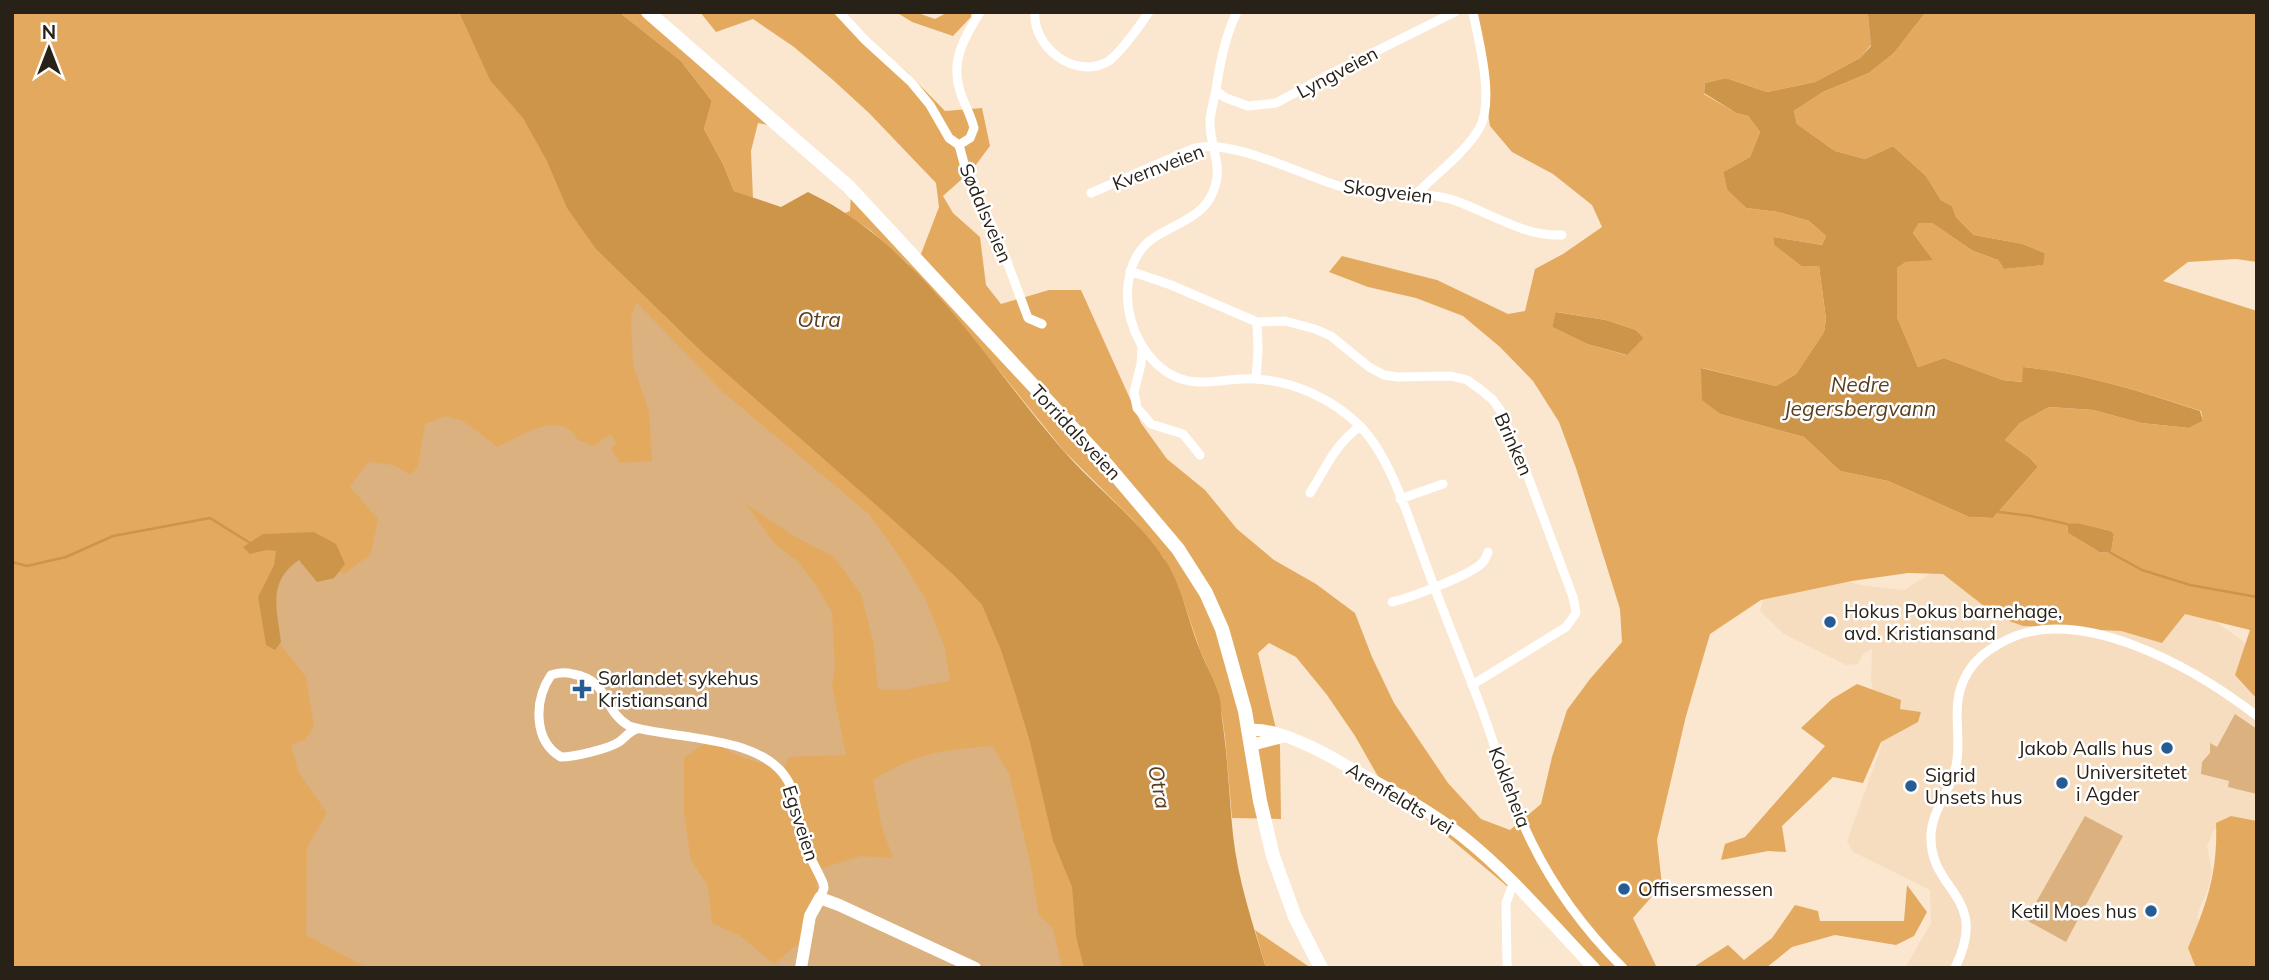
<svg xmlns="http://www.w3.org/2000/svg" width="2269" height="980" font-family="Mulish,sans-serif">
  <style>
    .built { fill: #f7ddbf }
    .green { fill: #dab17f }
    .forest { fill: #e3aa5f; fill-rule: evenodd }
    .water { fill: #cd954a }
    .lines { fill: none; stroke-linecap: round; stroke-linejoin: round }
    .stream { stroke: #cd954a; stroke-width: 2.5 }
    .street { stroke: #fff; stroke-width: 9 }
    .secondary { stroke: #fff; stroke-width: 12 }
    .primary { stroke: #fff; stroke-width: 14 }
    .poi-dot { fill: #255c94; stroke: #fff; stroke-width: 2.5 }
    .labels { text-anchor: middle; stroke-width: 5; stroke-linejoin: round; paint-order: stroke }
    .street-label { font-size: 19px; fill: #282118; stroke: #fff }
    .poi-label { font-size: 19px; fill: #282118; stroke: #fff; text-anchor: start }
    .water-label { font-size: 21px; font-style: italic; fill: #583f20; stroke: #fff }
  </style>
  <rect width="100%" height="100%" fill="#fbe7cf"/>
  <!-- built -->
  <path class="built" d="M1947 563 2193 605 2252 648 2257 645V828L2231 818 2214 830 2207 846 2212 871 2208 889 2198 913 2199 968H1905L1931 923 1930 890 1853 852 1847 841 1881 747 1871 679 1872 649 1863 654 1858 664 1846 665 1784 634 1760 611 1766 588 1825 577 1866 586 1904 590Z"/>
  <!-- green -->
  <path class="green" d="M12 12H503L1002 563 1154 968H12Z
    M2235 714 2257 729V794L2228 787 2229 781 2201 774 2202 762 2210 753V743L2217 747Z
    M2085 816 2123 836 2066 942 2026 920Z"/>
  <!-- forest -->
  <path class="forest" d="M12 12H459L490 80 523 117 596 249 702 352 884 512 957 578 982 605 1001 650 1016 696 1030 742 1053 841 1072 887 1076 936 1084 968H1062L1053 928 1039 915 1031 866 1009 773 992 746C943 750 916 753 873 780L882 828 893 858 861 856 819 869 816 887 833 902H823L798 944 774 964 739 935 712 923 708 886 691 860 684 814V758L702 745 714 742 736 755 783 771 789 757 846 755 832 685 835 668 832 612 815 584 797 561 775 544 746 504 792 535 834 557 861 594 873 641 878 689 901 690 950 681 944 645 925 598 899 556 869 514 724 393 636 302 631 317 633 365 649 411 652 461 620 463 611 448 617 443 610 434 594 446 578 440C560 408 523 435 498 447L463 421 445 416 425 424 418 467 410 475 394 465 368 462 350 487 378 519 371 554 344 574 339 572 345 564 314 532 263 534 250 543V554L267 550 276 551 274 565 258 597 266 645 275 650 280 644 306 677 314 726 305 740 291 745 298 771 327 813 307 848 306 935 367 968H12Z
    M619 12H643L660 24 827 165 910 249 921 254 939 207 936 183 869 113 833 80 794 47 753 19 716 32 700 12H843L865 37 907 72 945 111 982 108 990 146 972 170 943 196 953 213 980 237 986 285 1001 304 1049 290H1081L1141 423 1167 459 1205 490 1237 529 1274 560 1316 584 1355 613 1372 657 1394 703 1448 783 1481 819 1510 830 1541 804 1552 757 1567 710 1590 679 1622 642 1620 609 1576 468 1559 422 1533 381 1500 347 1463 316 1416 298 1368 287 1329 272 1342 256 1437 280 1508 314 1525 311 1535 269 1563 254 1602 227 1592 205 1553 174 1512 152 1490 126 1472 12H1865L1868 15 1871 45 1860 58 1815 82 1767 92 1726 78 1705 83 1704 94 1736 113 1748 116 1760 132 1750 157 1723 172 1727 190 1746 208 1778 212 1809 221 1826 236 1822 245 1773 237 1774 245 1801 266H1819L1826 319 1824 332 1796 374 1776 386 1702 368V399L1720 414 1804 437 1840 471 1888 481 1969 517 1993 518 2038 467 2030 458 2005 440 2020 423 2049 407 2093 410 2141 423 2189 428 2203 421 2201 411C2143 392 2084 373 2023 367V382L2003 380 1944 358 1918 367 1897 317V268L1906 262 1932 259 1913 233 1919 223H1932L1973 251 1998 260 2004 269 2042 265 2045 253 2023 244 1974 235 1956 217 1952 206 1941 200 1926 176 1893 146 1865 159 1835 151 1797 124 1794 111 1823 92 1869 73 1894 53 1926 12H2257V262L2236 259 2188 262 2163 281 2257 311V699L2235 675 2250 630 2185 614 2162 643 2121 631 2023 626 1998 617 1943 574 1908 573 1852 581 1761 600 1710 634 1686 716 1657 840 1662 885 1633 918 1657 968H1594L1532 907 1380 780 1355 736 1327 695 1296 657 1269 643 1258 653 1280 746 1281 819 1232 818 1225 737 1218 690 1200 650 1184 603 1164 558 1132 519 1064 451 971 336 907 263 870 230 845 213 850 211 851 193 813 154 786 131 781 128 758 123 751 151 753 198 734 191 723 164 704 129 712 101 681 61ZM1557 312 1606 320 1636 330 1644 338 1626 355 1587 344 1552 327ZM2078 523 2111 531 2114 534 2111 553 2099 552 2068 533 2067 525Z
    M896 12H915L935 19 948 12H971V17L953 36 912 22Z
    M1857 684 1901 700 1900 709 1921 712 1918 722 1881 742 1863 783 1833 777 1782 826 1786 852 1768 851 1721 860 1725 844 1745 837 1825 746 1801 728 1832 699Z
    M2231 816 2257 821V968H2196L2188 948C2207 904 2218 871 2216 823Z
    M1907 885 1927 912 1914 936 1896 945 1835 935 1792 947 1766 968H1692L1728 945 1744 960 1772 938 1795 905 1818 911 1820 921H1904Z
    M1255 930 1311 968H1266Z"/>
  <!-- water -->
  <path class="water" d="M459 12H619L681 61 712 101 704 129 723 164 734 191 781 207 808 192C919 245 984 359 1062 449 1094 486 1135 516 1163 557 1181 582 1188 621 1200 650 1205 663 1212 675 1217 688 1221 698 1221 709 1222 719 1228 758 1229 796 1233 835 1238 881 1253 924 1266 968H1084L1076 936 1072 887 1053 841 1030 742 1016 696 1001 650 982 605 957 578 884 512 702 352 596 249 567 208 547 161 523 118 490 80Z
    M1865 12H1926L1894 53 1869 73 1823 92 1794 111 1797 124 1835 151 1865 159 1893 146 1926 176 1941 200 1952 206 1956 217 1974 235 2023 244 2045 253 2043 265 2004 269 1998 260 1973 251 1932 223H1919L1913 233 1933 260 1906 262 1897 268V317L1918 367 1944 358 2003 380 2022 382 2023 367C2084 373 2143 392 2200 411L2203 421 2189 428 2141 423 2093 410 2049 407 2020 423 2005 440 2030 458 2038 467 1993 518 1969 517 1888 481 1840 471 1804 437 1720 414 1702 400 1701 368 1776 386 1796 374 1824 332 1826 319 1819 266H1801L1774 245 1773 237 1822 245 1826 236 1809 221 1778 212 1746 208 1727 190 1723 172 1750 157 1760 132 1748 116 1736 113 1704 93 1705 83 1726 78 1767 92 1815 82 1860 58 1871 46 1868 15Z
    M1556 312 1606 320 1636 330 1644 338 1627 355 1587 344 1552 327Z
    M2078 523 2111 531 2114 534 2111 553 2099 552 2068 533 2067 524Z
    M314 532 336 544 345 564 334 578 317 582 299 560C267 582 277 609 281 642L275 650 266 645 258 597 274 565 276 551 267 550 250 554 243 547 263 534Z"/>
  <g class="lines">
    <!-- stream -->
    <path class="stream" d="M1999 512 2031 516 2067 524
      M2111 553 2142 570 2190 585 2257 597
      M12 562 27 566 66 557 113 536 210 518 250 543"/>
    <!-- street -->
    <path class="street" d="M839 12 865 40 911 82 930 105 949 138 959 145 968 178 999 240 1028 318 1042 324
      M1035 12C1032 46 1074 80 1107 62 1118 56 1141 24 1149 12
      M1237 12C1225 37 1220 62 1216 90 1214 100 1211 110 1210 120 1209 149 1227 168 1210 198 1199 218 1173 225 1155 237 1128 254 1123 291 1131 320 1140 352 1164 381 1199 382 1218 383 1236 377 1255 379 1293 381 1333 399 1360 426 1391 458 1408 517 1424 559 1442 610 1463 659 1482 710 1498 754 1511 801 1532 843 1555 890 1586 931 1623 968
      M1216 91 1226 98 1248 106 1276 103 1330 74 1455 12
      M959 145 970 138 974 128C971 115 964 104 960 91 950 61 965 36 980 12
      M1091 193 1195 148C1234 138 1309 179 1349 189 1384 198 1422 189 1456 201 1490 213 1525 237 1562 235
      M1415 195C1436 174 1463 155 1479 129 1495 102 1479 42 1473 12
      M1130 271 1171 285 1257 322 1285 321 1315 329 1331 336 1369 367 1384 375 1397 377 1451 376 1467 380 1481 390 1493 400 1502 413 1524 466 1573 597 1576 613 1566 627 1472 685
      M1142 347 1141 364 1134 392 1137 408 1151 424 1183 434 1200 455
      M1256 379 1258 351 1257 322
      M1310 493C1328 465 1332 448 1360 426
      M1400 499 1443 484
      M1392 602C1409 598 1472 575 1483 562 1486 559 1486 556 1488 552
      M637 729C628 732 626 737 619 742 608 749 574 757 561 757 533 741 534 700 551 675 559 672 565 672 573 674 611 681 600 708 629 726 674 740 762 734 788 781 797 797 797 816 801 834 806 852 816 867 823 883L824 888 820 898
      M1507 968 1506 903 1513 884
      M1955 968C1991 894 1929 893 1931 835 1932 810 1951 790 1956 766 1963 732 1948 705 1968 672 1975 660 1986 651 1999 644 2075 598 2196 669 2257 716"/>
    <!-- secondary -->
    <path class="secondary" d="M1249 730C1275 727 1320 750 1343 764 1383 786 1425 807 1462 836 1509 873 1552 924 1594 968
      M1251 745 1282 737
      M801 968 810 916 820 898 839 905 975 968"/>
    <!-- primary -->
    <path class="primary" d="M648 12 848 186 1107 465 1178 549 1206 593 1222 629 1245 711 1260 801 1273 856 1295 917 1321 968"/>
  </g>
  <!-- markers -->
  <g class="poi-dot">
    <circle cx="1830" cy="622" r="7"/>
    <path d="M578.5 678.5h7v7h7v7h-7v7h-7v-7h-7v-7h7z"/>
    <circle cx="2167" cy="748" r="7"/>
    <circle cx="2062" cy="783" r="7"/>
    <circle cx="1911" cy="786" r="7"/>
    <circle cx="1624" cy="889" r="7"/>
    <circle cx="2151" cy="911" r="7"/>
  </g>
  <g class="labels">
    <!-- street labels -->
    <g class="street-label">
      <text transform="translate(1337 72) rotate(-28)" y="7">Lyngveien</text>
      <text transform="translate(1158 167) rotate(-21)" y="7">Kvernveien</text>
      <text transform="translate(1388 191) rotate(7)" y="7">Skogveien</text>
      <text transform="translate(986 213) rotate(67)" y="7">Sødalsveien</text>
      <text transform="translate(1076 432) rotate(47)" y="7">Torridalsveien</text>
      <text transform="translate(1514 444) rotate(66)" y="7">Brinken</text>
      <text transform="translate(1510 787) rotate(69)" y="7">Kokleheia</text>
      <text transform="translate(1400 798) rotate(31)" y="7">Arenfeldts vei</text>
      <text transform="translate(801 823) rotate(72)" y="7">Egsveien</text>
    </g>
    <!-- poi labels -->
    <g class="poi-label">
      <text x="1844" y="618">Hokus Pokus barnehage,<tspan x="1844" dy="22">avd. Kristiansand</tspan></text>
      <text x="598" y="685">Sørlandet sykehus<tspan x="598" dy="22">Kristiansand</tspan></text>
      <text x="2153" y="755" text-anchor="end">Jakob Aalls hus</text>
      <text x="2076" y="779">Universitetet<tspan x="2076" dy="22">i Agder</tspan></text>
      <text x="1925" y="782">Sigrid<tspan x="1925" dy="22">Unsets hus</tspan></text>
      <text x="1638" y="896">Offisersmessen</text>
      <text x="2137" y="918" text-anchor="end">Ketil Moes hus</text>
    </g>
    <!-- water labels -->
    <g class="water-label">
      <text x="819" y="327">Otra</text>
      <text x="1860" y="392">Nedre<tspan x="1860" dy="24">Jegersbergvann</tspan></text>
      <text transform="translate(1159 787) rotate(79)" y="7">Otra</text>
    </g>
  </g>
  <!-- border -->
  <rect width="2269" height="980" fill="none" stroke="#282118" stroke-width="28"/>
  <!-- north arrow -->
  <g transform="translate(49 49)" stroke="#ffffff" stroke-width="5" paint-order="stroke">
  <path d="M0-5L12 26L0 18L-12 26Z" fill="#282118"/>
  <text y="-10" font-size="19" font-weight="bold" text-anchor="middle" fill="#282118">N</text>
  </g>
</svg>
